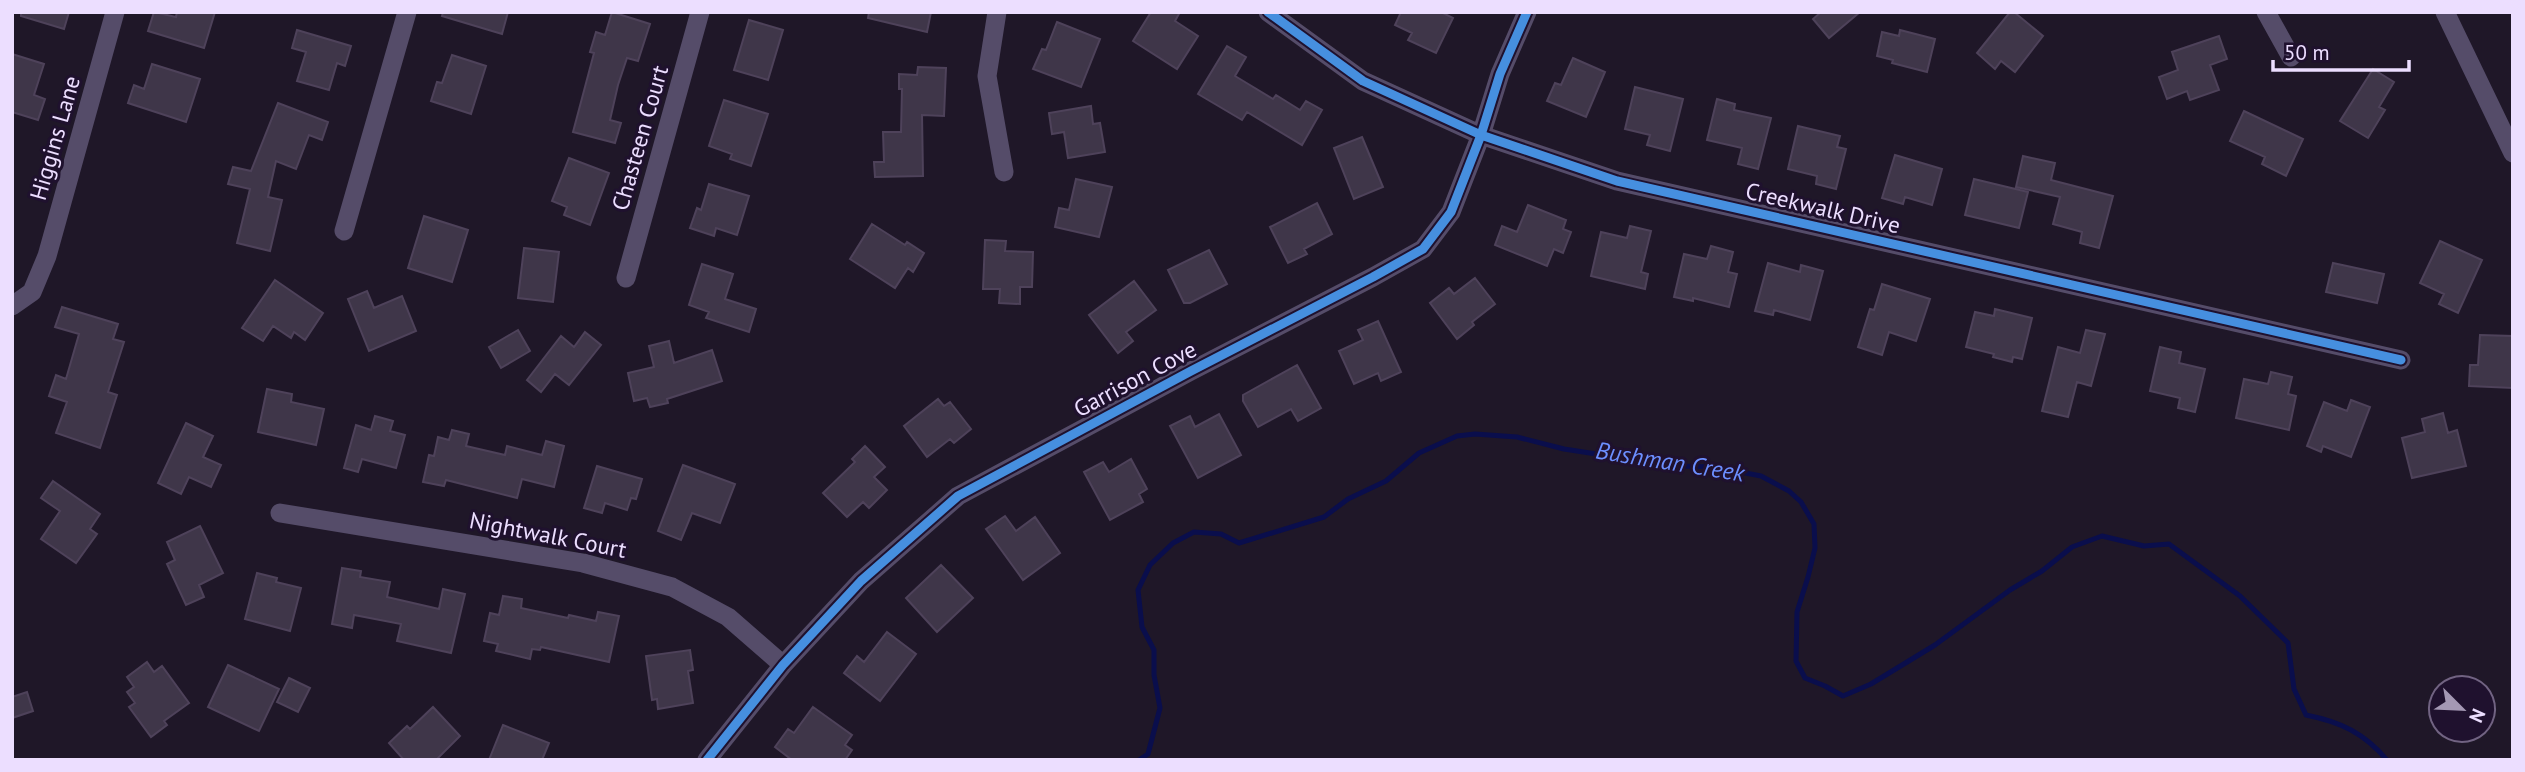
<svg xmlns="http://www.w3.org/2000/svg" width="2525" height="772" font-family="'PT Sans',sans-serif">
  <style>
    .lines { fill: none; stroke-linecap: round; stroke-linejoin: round }
    .stream { stroke: #0a0e4c; stroke-width: 5 }
    .building { fill: #3f3649; stroke: #4e425a; stroke-width: 2 }
    .minor { stroke: #554c69; stroke-width: 19 }
    .cycleway-casing { stroke: #1f112e; stroke-width: 13 }
    .cycleway { stroke: #468fdf; stroke-width: 9 }
    .labels { text-anchor: middle; stroke-width: 6; stroke-linejoin: round; paint-order: stroke }
    .street-label { font-size: 23px; fill: #ecdeff; stroke: #1f112e }
    .water-label { font-size: 24px; font-style: italic; fill: #6c8fff; stroke: #1f112e }
  </style>
  <rect width="100%" height="100%" fill="#1f1728"/>
  <g class="lines">
    <!-- stream -->
    <path class="stream" d="M1139 760 1148 754 1160 708 1154 675V650L1142 627 1138 590 1150 565 1173 543 1194 532 1221 534 1239 543 1324 517 1348 499 1386 481 1419 453 1457 436 1475 434 1517 437 1564 449 1648 462 1678 466 1715 467 1761 476 1789 491 1801 502 1814 524 1815 548 1808 577 1797 612 1796 661 1805 678 1825 686 1843 696 1871 684 1935 645 2010 590 2042 571 2072 547 2102 536 2144 546 2169 544 2240 596 2288 643 2294 689 2306 715C2341 722 2364 733 2387 760"/>
  </g>
  <!-- building -->
  <path class="building" d="M21 12H69L64 29 21 16Z
    M154 12 176 17 177 12H215L204 48 148 31Z
    M443 12H508L502 34 442 16Z
    M612 12 650 24 638 61 627 58 618 85 610 120 621 123 615 143 573 132 594 53 590 52 596 32 605 35Z
    M869 12H931L927 32 868 18Z
    M1151 12H1180L1175 21 1198 36 1177 69 1133 41Z
    M1401 12H1441L1453 18 1436 53 1408 40 1412 33 1395 25Z
    M1821 12H1860L1829 38 1813 19Z
    M2010 12H2014L2043 36 2015 72 2001 61 1995 69 1977 53Z
    M749 20 783 30 768 80 734 70Z
    M1057 22 1100 39 1081 87 1033 69 1042 49 1046 50Z
    M297 30 351 46 345 66 337 63 329 90 297 81 306 52 292 48Z
    M1900 30 1935 39 1927 72 1892 63 1893 60 1877 56 1882 32 1899 36Z
    M2219 36 2227 59 2210 65 2219 90 2190 100 2187 91 2167 99 2159 77 2178 70 2172 52Z
    M1227 46 1246 57 1235 76 1273 99 1276 95 1300 110 1306 101 1322 110 1302 145 1247 112 1242 120 1198 94Z
    M12 54 44 64 34 95 45 99 38 120 12 112Z
    M452 55 486 66 471 114 431 101 437 82 442 83Z
    M1573 58 1605 72 1586 117 1547 101 1555 83 1561 85Z
    M152 64 200 79 186 122 128 103 134 85 144 89Z
    M918 67 946 68 944 116 922 115 923 176 875 177 874 162H884L883 132H901L902 89H899V74L917 75Z
    M2373 69 2394 82 2379 107 2385 110 2368 138 2340 121Z
    M1635 87 1683 99 1670 151 1647 145 1650 135 1625 129Z
    M1717 99 1735 104 1734 110 1771 118 1758 169 1738 164 1742 148 1707 140Z
    M724 100 768 114 751 166 730 159 732 154 709 146Z
    M278 103 328 122 322 140 309 135 296 169 276 161 268 197 282 200 270 251 237 243 250 189 228 184 233 167 251 171Z
    M1091 106 1093 124 1100 123 1105 152 1068 158 1064 132 1052 134 1049 113Z
    M2244 111 2303 139 2286 176 2262 164 2265 157 2230 141Z
    M1798 126 1840 136 1837 147 1846 149 1836 189 1816 184 1817 176 1788 169Z
    M1362 137 1383 187 1354 199 1334 148Z
    M1895 155 1942 169 1932 205 1905 197 1903 204 1882 198Z
    M2023 156 2055 163 2051 180 2113 196 2099 248 2080 243 2082 232 2053 224 2060 197 2016 187Z
    M569 158 609 173 590 225 564 215 567 207 552 201Z
    M1076 179 1112 187 1099 237 1055 227 1059 208 1069 210Z
    M1974 179 2028 192 2019 228 1965 215Z
    M709 184 749 196 737 235 716 228 714 236 690 228 697 208 701 210Z
    M1317 203 1332 234 1304 249 1307 254 1288 263 1270 227Z
    M1528 205 1566 220 1563 229 1571 232 1563 253 1554 249 1547 266 1495 245 1502 226 1517 232Z
    M424 216 468 230 452 282 408 268Z
    M872 224 905 245 907 242 924 253 913 272 908 268 895 288 850 259Z
    M1630 226 1651 231 1641 272 1648 274 1645 289 1591 276 1601 232 1627 238Z
    M985 240 1006 241 1005 251 1033 252 1032 287H1020V304L999 303 1000 289H983Z
    M2440 241 2482 260 2458 313 2439 304 2444 294 2420 283Z
    M1711 246 1733 252 1728 272 1737 274 1729 307 1693 298V301L1674 297 1684 254 1707 259Z
    M524 248 559 252 553 302 518 298Z
    M1209 250 1227 284 1190 303H1184L1168 270Z
    M1768 263 1800 272 1801 265 1823 271 1810 320 1774 310 1773 315 1755 311Z
    M2333 263 2384 274 2377 303 2326 292Z
    M702 264 733 274 725 299 756 309 749 332 706 318 709 312 689 305Z
    M1475 278 1495 304 1472 322 1474 325 1457 339 1430 303 1449 288 1454 294Z
    M275 280 323 313 305 340 294 332 291 338 273 326 263 341 242 328Z
    M1134 281 1156 310 1126 332 1133 341 1118 353 1089 315Z
    M1882 284 1930 299 1916 341 1889 332 1882 355 1858 347 1870 309 1874 310Z
    M367 291 374 308 402 296 416 331 369 351 348 299Z
    M62 307 118 324 113 339 124 342 108 392 117 395 100 448 56 433 67 402 49 396 56 375 66 379 79 334 55 327Z
    M1995 309 2032 318 2022 359 2013 357 2012 362 1993 357 1994 354 1966 347 1975 312 1994 316Z
    M1378 321 1401 372 1381 381 1378 373 1354 384 1339 351 1363 340 1358 330Z
    M518 330 530 351 501 368 489 347Z
    M2086 330 2105 334 2091 386 2077 382 2068 417 2042 411 2058 347 2080 353Z
    M585 332 601 345 569 385 555 374 541 392 527 380 561 336 574 347Z
    M2480 335 2513 336V388L2469 386 2470 365H2478Z
    M669 341 674 363 712 350 722 381 667 399 668 403 650 407 647 398 634 401 628 373 654 367 649 346Z
    M2160 347 2181 352 2179 363 2205 369 2195 412 2178 408 2180 398 2150 391Z
    M1297 365 1321 408 1298 421 1291 409 1258 427 1243 401V395Z
    M2271 372 2292 377 2288 394 2296 396 2289 430 2236 418 2244 379 2268 384Z
    M267 389 292 394 291 402 324 409 316 445 258 432Z
    M938 399 944 406 950 402 971 429 954 443 950 439 927 457 904 426Z
    M2351 400 2370 407 2351 457 2323 446 2321 452 2307 446 2324 402 2347 411Z
    M2443 413 2448 433 2457 430 2466 466 2412 478 2402 438 2425 432 2422 419Z
    M1219 414 1241 455 1198 478 1170 426 1190 416 1195 427Z
    M375 416 393 421 390 431 405 435 396 468 362 459 358 472 344 468 356 425 371 430Z
    M186 423 213 436 203 457 221 465 211 487 189 477 181 494 158 483Z
    M452 430 469 434 466 446 505 455 507 446 542 455 546 441 564 446 554 487 522 479 517 498 446 480 444 486 423 482 429 455 434 456 438 437 449 440Z
    M865 446 885 467 874 477 887 490 869 508 863 502 847 517 823 493 855 462 852 459Z
    M1131 459 1147 489 1139 494 1143 502 1110 520 1084 472 1103 462 1109 472Z
    M683 465 735 484 720 523 692 513 681 540 658 531Z
    M597 466 642 479 636 499 631 498 627 510 605 503 602 513 584 508Z
    M53 481 100 514 90 529 97 534 76 563 41 539 60 511 41 498Z
    M1005 516 1016 531 1035 517 1060 553 1023 580 986 529Z
    M200 526 223 573 199 585 204 597 186 605 167 564 175 560 167 542Z
    M941 565 973 598 937 632 906 598Z
    M342 568 361 571 360 577 390 582 387 597 439 609 443 589 465 594 451 653 397 641 401 624 354 615 352 628 332 624Z
    M257 573 277 578 276 582 301 588 290 631 245 619Z
    M503 596 522 599 521 608 568 618 569 615 596 621 598 612 619 616 609 662 541 647 540 650 532 649 530 659 496 651 498 644 484 641 490 613 499 615Z
    M887 632 916 654 880 701 844 673 857 656 864 662Z
    M690 650 693 670 688 671 693 703 658 709 657 699 652 700 646 656Z
    M147 662 154 672 162 666 189 703 164 721 167 725 151 737 129 707 135 703 127 692 134 687 127 677Z
    M228 665 279 689 259 731 208 707Z
    M289 678 310 688 298 712 277 702Z
    M27 692 33 711 12 718V697Z
    M433 707 460 736 436 760H404L389 743 407 726 410 729Z
    M813 707 852 735 845 745 852 750 845 760H792L775 747 788 729 794 733Z
    M503 725 549 743 542 760H489Z"/>
  <g class="lines">
    <!-- minor -->
    <path class="minor" d="M997 12 987 76 1004 172
      M1268 12 1363 81 1481 135 1617 181 2401 360
      M2266 12 2291 57
      M2445 12 2513 153
      M344 231 407 12
      M626 278 700 12
      M12 306 32 292 47 256 115 12
      M280 513 583 563 672 587 728 617 783 665
      M707 760 783 665 861 581 958 496 1191 371 1373 277 1423 249 1451 212 1481 135 1500 74 1527 12"/>
    <defs>
      <path id="cycleway" d="M1268 12 1363 81 1481 135 1617 181 2401 360
        M707 760 783 665 861 581 958 496 1191 371 1373 277 1423 249 1451 212 1481 135 1500 74 1527 12"/>
    </defs>
    <!-- cycleway casing -->
    <use href="#cycleway" class="cycleway-casing"/>
    <!-- cycleway -->
    <use href="#cycleway" class="cycleway"/>
  </g>
  <g class="labels">
    <!-- street labels -->
    <g class="street-label">
      <text transform="translate(55 138) rotate(-74)" y="8">Higgins Lane</text>
      <text transform="translate(640 138) rotate(-74)" y="8">Chasteen Court</text>
      <text transform="translate(1823 208) rotate(13)" y="8">Creekwalk Drive</text>
      <text transform="translate(1135 379) rotate(-28)" y="8">Garrison Cove</text>
      <text transform="translate(548 535) rotate(11)" y="8">Nightwalk Court</text>
    </g>
    <!-- water labels -->
    <g class="water-label">
      <text transform="translate(1670 462) rotate(9)" y="8">Bushman Creek</text>
    </g>
  </g>
  <!-- border -->
  <rect width="2525" height="772" fill="none" stroke="#ecdeff" stroke-width="28"/>
  <!-- north arrow -->
  <g transform="translate(2462 709) rotate(114)"><circle r="33" fill="#1f112e" stroke="#716382" stroke-width="2"/>
  <path d="M0-5L12 26L0 18L-12 26Z" fill="#a498b4"/>
  <text y="-10" font-size="19" font-weight="bold" text-anchor="middle" fill="#ecdeff">N</text>
  </g>
  <!-- scale -->
  <path d="M2273 60v10h136v-10" fill="none" stroke="#ecdeff" stroke-width="3.5"/>
  <text x="2284" y="60" font-size="21" fill="#ecdeff" stroke="#1f112e" stroke-width="5" paint-order="stroke">50 m</text>
</svg>
